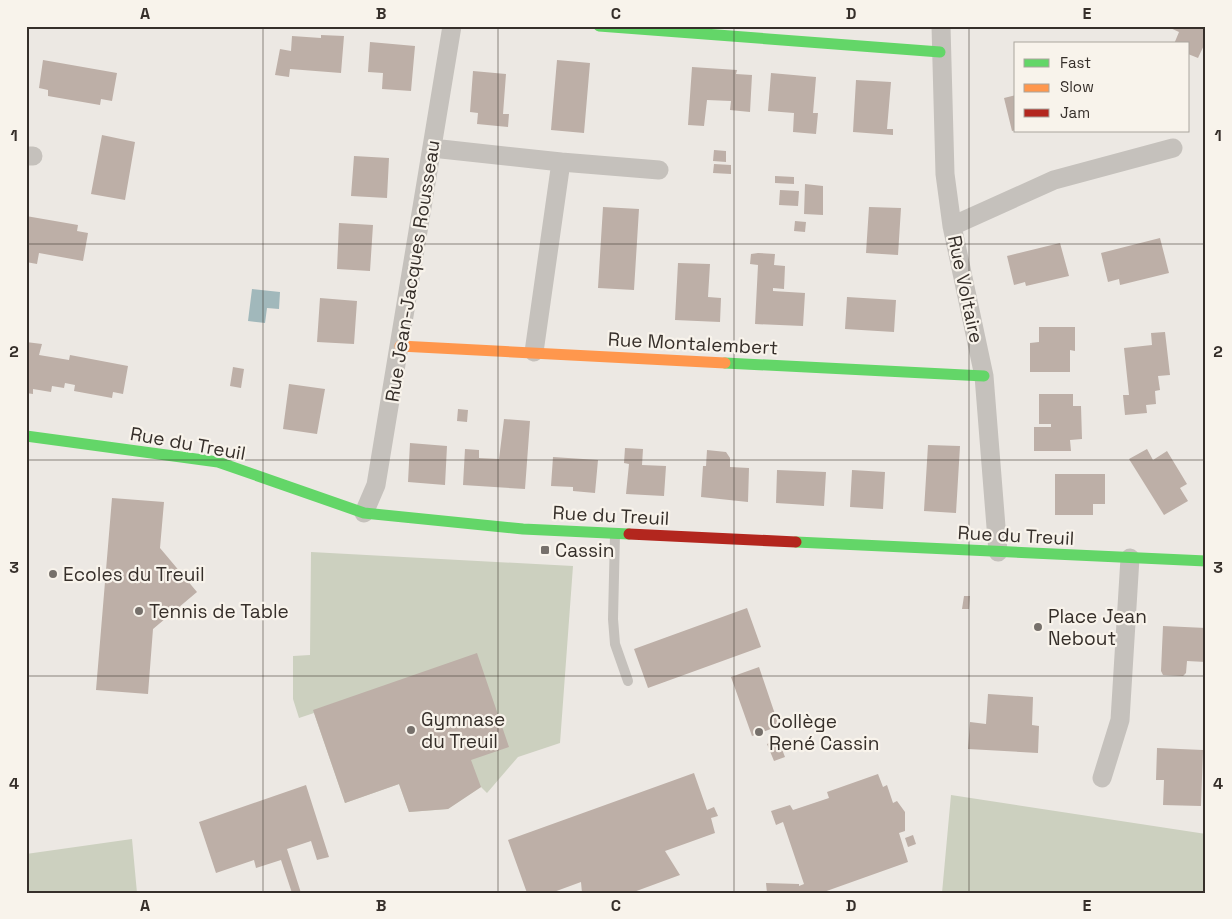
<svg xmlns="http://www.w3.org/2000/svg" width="1232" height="919" font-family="'Space Grotesk',sans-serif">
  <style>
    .green { fill: #ccd0bf }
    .water { fill: #a1b8bb }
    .building { fill: #bdafa7 }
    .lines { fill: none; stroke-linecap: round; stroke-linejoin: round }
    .lane { stroke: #c5c1bc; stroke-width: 10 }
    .street { stroke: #c5c1bc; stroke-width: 19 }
    .fast { stroke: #63d668; stroke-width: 11 }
    .slow { stroke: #ff974d; stroke-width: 11 }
    .jam { stroke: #b3261e; stroke-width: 11 }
    .grid { fill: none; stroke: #362f2a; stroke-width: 1; stroke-opacity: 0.55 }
    .poi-dot { fill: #76706b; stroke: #f8f3eb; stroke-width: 2 }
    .labels { text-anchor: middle; stroke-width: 4.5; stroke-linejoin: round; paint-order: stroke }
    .street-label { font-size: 19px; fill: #362f2a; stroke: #f8f3eb }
    .poi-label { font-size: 19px; fill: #362f2a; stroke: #f8f3eb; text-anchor: start }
    .neatline { fill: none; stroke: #362f2a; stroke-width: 2 }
    .grid-label { font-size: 16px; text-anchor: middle; font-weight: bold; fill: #362f2a }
  </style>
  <rect width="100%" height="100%" fill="#ece8e3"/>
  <!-- green -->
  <path class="green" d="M311 552 573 566 560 743 518 757 487 793 481 787 448 809 409 812 399 784 345 803 314 713 299 718 293 699V656L310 655Z
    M951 795 1206 834V893H942Z
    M132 839 137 893H26V854Z"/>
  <!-- water -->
  <path class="water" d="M252 289 280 292 279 309 267 308 265 323 248 321Z"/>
  <!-- building -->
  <path class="building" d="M1166 26H1206V41L1198 58 1188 54V44H1174L1179 32Z
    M321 35 344 36 341 73 290 69 289 77 275 75 280 49 291 51 292 36 321 38Z
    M370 42 415 46 411 91 382 89 383 73 368 72Z
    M43 60 117 73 112 101 101 99 100 105 48 96V90L39 88Z
    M557 60 590 63 584 133 551 130Z
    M692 67 737 70 736 74 752 75 750 112 730 110 731 101 707 100 704 126 688 125Z
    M473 71 506 74 503 114H509L508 127 477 124 478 113 470 112Z
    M771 73 816 77 813 113H818L816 134 793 132 794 113 768 111Z
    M856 80 891 82 887 129H893V135L853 132Z
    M1016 95V130L1012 131 1004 98Z
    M102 135 135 142 125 200 91 194Z
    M714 150 726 151V162L713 161Z
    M354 156 389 158 387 198 351 196Z
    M714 164 731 165V174L713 173Z
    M775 176 794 177V184L775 183Z
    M805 184 823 186V215L804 214Z
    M780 190 799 191 798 206 779 205Z
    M603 207 639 209 634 290 598 288Z
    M869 207 901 208 898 255 866 253Z
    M26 216 78 225 77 231 88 233 83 261 39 253 37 264 26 262Z
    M795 221 806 222 805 232 794 231Z
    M339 223 373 225 370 271 337 269Z
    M1160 238 1169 273 1120 285 1119 279 1108 282 1101 253Z
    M1060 243 1069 276 1026 286 1025 282 1014 285 1007 256Z
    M758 253 775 254 774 265 785 266 784 289 773 288V291L805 293 803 326 755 324 758 265 750 264 751 254Z
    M678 263 710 264 708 297 721 298 720 322 675 320Z
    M847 297 896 300 894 332 845 329Z
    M320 298 357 301 354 344 317 342Z
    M1039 327H1075V351L1070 350V372H1030V343L1039 342Z
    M1165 332 1170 375 1158 376 1160 390 1155 391 1156 404 1146 405 1147 413 1125 415 1123 395H1129L1124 348 1152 345 1151 333Z
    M26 342 42 344 39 355 69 360 70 355 128 366 123 394 113 392 112 398 74 391 75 385 65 383 64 388 52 386 51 392 33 389V394L26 393Z
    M233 367 244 369 241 388 230 386Z
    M289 384 325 389 317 434 283 429Z
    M1039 394H1073V406H1081L1082 439 1070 440 1071 451H1034V427H1051V424H1039Z
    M458 409 468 410 467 422 457 421Z
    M504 419 530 421 525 489 463 485 465 449 479 450V458L499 459Z
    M410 443 447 446 445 485 408 482Z
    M928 445 960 446 956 513 924 511Z
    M625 448 643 449 642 465 666 466 664 496 626 494 629 464 624 463Z
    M1147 449 1153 460 1167 451 1187 484 1180 488 1188 501 1164 515 1129 459Z
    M707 450 726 452 730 458V467L749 468 748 502 701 497 703 466H706Z
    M553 457 598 460 595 493 573 491V487L551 486Z
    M777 470 826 472 824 506 776 503Z
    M852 470 885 472 883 509 850 507Z
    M1055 474H1105V504H1093V515H1055Z
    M112 498 164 502 160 548 197 592 153 629 148 694 96 690Z
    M964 596H970L969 609H962Z
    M747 608 761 647 648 688 634 649Z
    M1163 626 1206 628V662L1187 661 1186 673 1183 676 1163 675 1161 671Z
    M477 653 509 747 471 760 481 787 448 809 409 812 399 784 345 803 313 710Z
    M759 667 779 726 752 736 731 677Z
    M988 694 1033 697 1032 725 1039 726 1038 753 968 749 970 722 986 724Z
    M778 739 785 757 774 761 767 744Z
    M1157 748 1203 750 1201 806 1163 805 1164 780H1156Z
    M694 773 707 810 714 807 718 816 711 818 715 833 665 851 680 875 631 893H582L581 882 551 893H527L508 840Z
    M878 774 883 787 887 785 893 803 897 801 905 812V831L899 833 908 862 821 893H767L766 883 799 884V886L804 884 783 822 776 825 771 811 790 805 793 810 829 798 827 792Z
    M306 785 329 857 317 860 311 841 287 849 301 893H292L281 860 256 868 254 860 216 873 199 822Z
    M913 835 916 844 908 847 905 838Z"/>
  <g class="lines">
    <!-- lane -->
    <path class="lane" d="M615 534 613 619 615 644 628 681"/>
    <!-- street -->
    <path class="street" d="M941 26 945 174 952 226 984 376 998 552
      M432 148 561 162 534 352
      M26 156H33
      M561 162 659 170
      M952 226 1054 180 1173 148
      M364 513 376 485 452 26
      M1102 778 1120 720 1130 558"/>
    <!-- fast -->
    <path class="fast" d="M599 26 940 52
      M725 363 984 376
      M26 436 218 462 364 513 523 529 629 534
      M796 542 1206 561"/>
    <!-- slow -->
    <path class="slow" d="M400 346 725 363"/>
    <!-- jam -->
    <path class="jam" d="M629 534 796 542"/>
  </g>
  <!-- grid -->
  <path class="grid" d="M263 26V893M498 26V893M734 26V893M969 26V893M26 244H1206M26 460H1206M26 676H1206"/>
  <!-- markers -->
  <g class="poi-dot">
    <rect x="540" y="545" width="10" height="10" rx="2.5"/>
    <circle cx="53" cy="574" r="5"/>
    <circle cx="139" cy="611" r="5"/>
    <circle cx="1038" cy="627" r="5"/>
    <circle cx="411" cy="730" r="5"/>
    <circle cx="759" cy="732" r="5"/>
  </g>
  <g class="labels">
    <!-- street labels -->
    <g class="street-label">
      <text transform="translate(412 271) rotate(-81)" y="7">Rue Jean-Jacques Rousseau</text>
      <text transform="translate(966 289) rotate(78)" y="7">Rue Voltaire</text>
      <text transform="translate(693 343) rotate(3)" y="7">Rue Montalembert</text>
      <text transform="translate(188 443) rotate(10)" y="7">Rue du Treuil</text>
      <text transform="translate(611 515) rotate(3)" y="7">Rue du Treuil</text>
      <text transform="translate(1016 535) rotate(3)" y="7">Rue du Treuil</text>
    </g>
    <!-- poi labels -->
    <g class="poi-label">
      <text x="555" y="557">Cassin</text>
      <text x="63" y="581">Ecoles du Treuil</text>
      <text x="149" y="618">Tennis de Table</text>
      <text x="1048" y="623">Place Jean<tspan x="1048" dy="22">Nebout</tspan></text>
      <text x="421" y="726">Gymnase<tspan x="421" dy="22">du Treuil</tspan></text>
      <text x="769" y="728">Collège<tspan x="769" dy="22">René Cassin</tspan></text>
    </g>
  </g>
  <!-- border -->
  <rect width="1232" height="919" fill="none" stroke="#f8f3eb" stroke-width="55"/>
  <!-- legend -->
  <rect x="1014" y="42" width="175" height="90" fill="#f8f3eb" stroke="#aaa59e"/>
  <rect x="1024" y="59" width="25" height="8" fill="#63d668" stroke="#aaa59e"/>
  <text x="1060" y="68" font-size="15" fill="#362f2a">Fast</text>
  <rect x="1024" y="84" width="25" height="8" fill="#ff974d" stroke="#aaa59e"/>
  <text x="1060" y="92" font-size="15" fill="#362f2a">Slow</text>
  <rect x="1024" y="109" width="25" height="8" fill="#b3261e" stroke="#aaa59e"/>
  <text x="1060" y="118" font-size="15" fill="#362f2a">Jam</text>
  <rect x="28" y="28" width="1176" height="864" class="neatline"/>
  <g class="grid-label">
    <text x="145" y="19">A</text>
    <text x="381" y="19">B</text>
    <text x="616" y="19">C</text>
    <text x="851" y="19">D</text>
    <text x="1087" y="19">E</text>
    <text x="14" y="141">1</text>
    <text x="1218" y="141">1</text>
    <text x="14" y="357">2</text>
    <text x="1218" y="357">2</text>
    <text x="14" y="573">3</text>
    <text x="1218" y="573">3</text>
    <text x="14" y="789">4</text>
    <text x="1218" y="789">4</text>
    <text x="145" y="911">A</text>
    <text x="381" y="911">B</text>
    <text x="616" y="911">C</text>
    <text x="851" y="911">D</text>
    <text x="1087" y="911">E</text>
  </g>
</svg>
